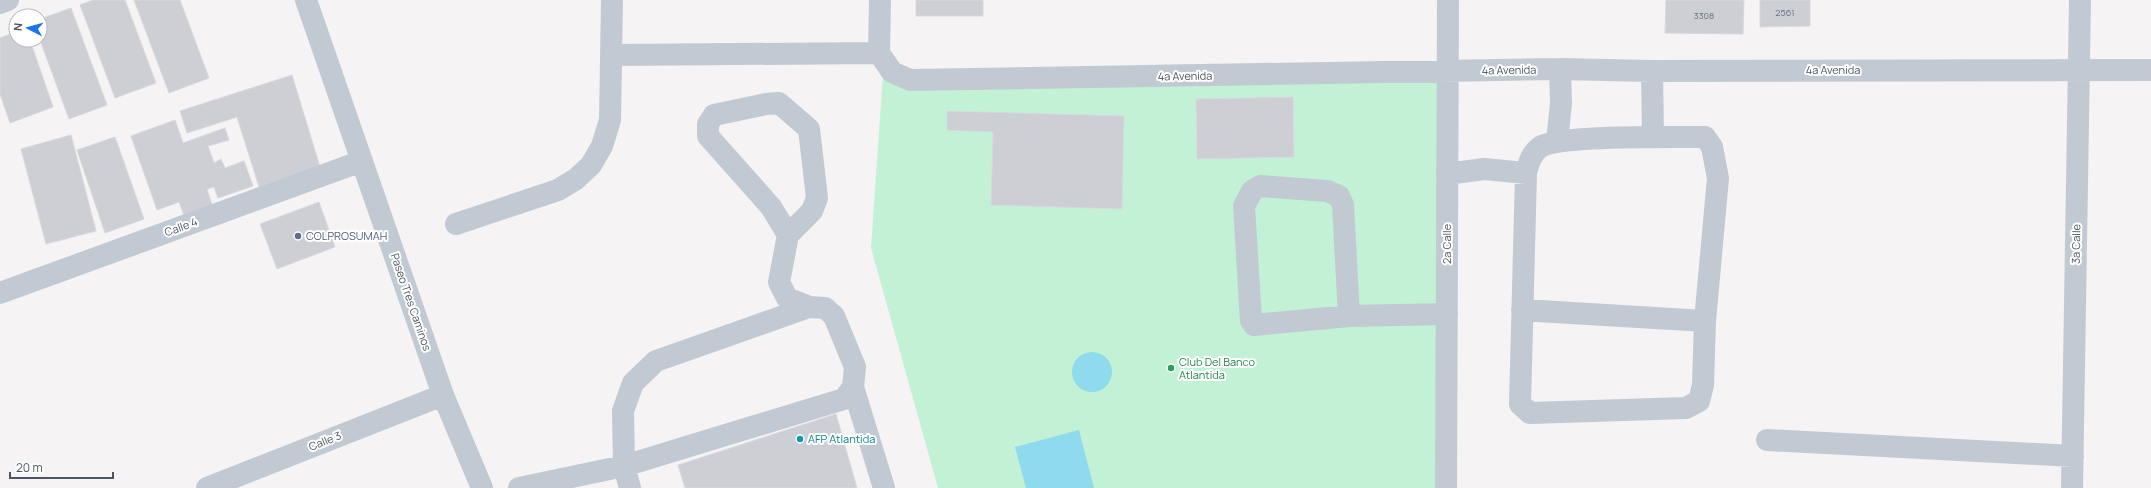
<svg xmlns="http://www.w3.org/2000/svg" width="2151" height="488" font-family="Manrope,sans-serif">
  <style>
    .green { fill: #c3f1d5 }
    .water { fill: #90daee }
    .building { fill: #cdcfd5; stroke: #d7d9de }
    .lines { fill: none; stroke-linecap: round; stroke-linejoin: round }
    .minor { stroke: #c1cad2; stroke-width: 22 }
    .service-dot { fill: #5c6f8a; stroke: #fff; stroke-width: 1.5 }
    .leisure-dot { fill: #2e9e5b; stroke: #fff; stroke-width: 1.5 }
    .culture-dot { fill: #0f9aa8; stroke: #fff; stroke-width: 1.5 }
    .labels { text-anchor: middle; stroke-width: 4; stroke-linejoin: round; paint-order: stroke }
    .number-label { font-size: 9px; fill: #6b747e }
    .street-label { font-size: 11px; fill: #4a5661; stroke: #fff }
    .service-label { font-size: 11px; fill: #4e5e75; stroke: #fff; text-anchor: start }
    .leisure-label { font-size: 11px; fill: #27864d; stroke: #fff; text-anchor: start }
    .culture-label { font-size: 11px; fill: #0d838f; stroke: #fff; text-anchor: start }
  </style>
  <rect width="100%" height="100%" fill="#f5f3f3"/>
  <!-- green -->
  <path class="green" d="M884 59 911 70 1437 71V488H938L871 248Z"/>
  <!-- water -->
  <path class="water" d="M1072 372a20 20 0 1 1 40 0a20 20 0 1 1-40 0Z
    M1079 430 1094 488H1026L1015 447Z"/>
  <!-- building -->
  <path class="building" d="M93 0H125L156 83 115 98 80 5Z
    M134 0H180L209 78 169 93Z
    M916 0H983V16H916Z
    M1666 0H1744L1743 34 1665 33Z
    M1760 0H1810V26L1760 27Z
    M71 8 107 105 69 119 40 40V19Z
    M16 32V40H30L53 107 10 123 0 94V38Z
    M292 75 320 167 259 187 237 117 187 133 180 111Z
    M1293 97 1294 157 1197 159 1196 99Z
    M947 111 1124 116 1122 209 991 205 993 132 947 130Z
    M175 120 183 143 225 128 229 140 208 146 214 163 221 159 225 168 244 161 253 186 218 198 214 187 207 189 213 208 185 218 179 202 157 210 131 136Z
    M71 135 96 231 46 244 21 149Z
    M115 137 144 219 105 233 77 150Z
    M319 202 335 247 277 269 260 224Z
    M836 414 857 488H685L678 465Z"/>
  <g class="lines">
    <!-- minor -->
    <path class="minor" d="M306 0 443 395 482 488
      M0 3 8 0
      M879 53 892 72 910 80 1560 69 1652 71 2151 70
      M879 53 880 0
      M612 55 879 53
      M1652 71 1653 137
      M1557 142 1561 103 1560 69
      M1447 174 1484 169 1526 173
      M456 224 558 190 576 179 591 165 602 146 610 120 612 0
      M788 235 771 207 708 136V124L714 115 766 104 779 103 809 129 817 198 812 211 788 235 779 282 787 298 809 307
      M0 293 362 161
      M1522 310 1705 321 1718 178 1712 147 1705 137C1676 137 1559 135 1540 147 1531 154 1529 162 1526 173L1520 404 1530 413 1686 408 1699 401 1703 385 1705 321
      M1349 316 1343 205 1339 196 1327 191 1260 186 1252 191 1244 206 1251 321 1254 325 1349 316 1447 314
      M853 387 884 488
      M1767 440 2073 456
      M207 488 443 395
      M519 488 624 466 844 399 853 387 855 367 834 316 825 308 809 307 656 361 633 383 623 411 624 466 630 488
      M1446 488 1448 0
      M2072 488 2080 0"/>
  </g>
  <!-- markers -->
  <circle class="service-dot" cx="298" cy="236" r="4"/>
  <circle class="leisure-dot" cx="1171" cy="368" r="4"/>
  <circle class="culture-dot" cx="800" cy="439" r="4"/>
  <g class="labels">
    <!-- number labels -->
    <g class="number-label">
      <text x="1785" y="16">2561</text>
      <text x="1704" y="19">3308</text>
    </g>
    <!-- street labels -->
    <g class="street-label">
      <text transform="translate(1509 70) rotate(-1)" y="4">4a Avenida</text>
      <text x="1833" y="74">4a Avenida</text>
      <text transform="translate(1185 76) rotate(-1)" y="4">4a Avenida</text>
      <text transform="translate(181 227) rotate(-20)" y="4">Calle 4</text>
      <text transform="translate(1447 244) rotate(-90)" y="4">2a Calle</text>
      <text transform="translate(2076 244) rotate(-89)" y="4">3a Calle</text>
      <text transform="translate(411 302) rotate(71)" y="4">Paseo Tres Caminos</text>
      <text transform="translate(325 441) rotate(-22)" y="4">Calle 3</text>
    </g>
    <!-- service labels -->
    <g class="service-label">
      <text x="306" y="240">COLPROSUMAH</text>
    </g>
    <!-- leisure labels -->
    <g class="leisure-label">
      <text x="1179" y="366">Club Del Banco<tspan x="1179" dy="13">Atlantida</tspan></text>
    </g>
    <!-- culture labels -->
    <g class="culture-label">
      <text x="808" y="443">AFP Atlantida</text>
    </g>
  </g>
  <!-- north arrow -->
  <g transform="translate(28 28) rotate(276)"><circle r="19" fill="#ffffff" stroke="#b7bbc0"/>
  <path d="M0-3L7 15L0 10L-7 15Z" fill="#1a73e8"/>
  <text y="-6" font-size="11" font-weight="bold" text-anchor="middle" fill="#4a5661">N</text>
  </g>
  <!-- scale -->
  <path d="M10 472v6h103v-6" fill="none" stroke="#4a5661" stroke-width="2"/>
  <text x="16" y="472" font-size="12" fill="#4a5661" stroke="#ffffff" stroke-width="3" paint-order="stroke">20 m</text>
</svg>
